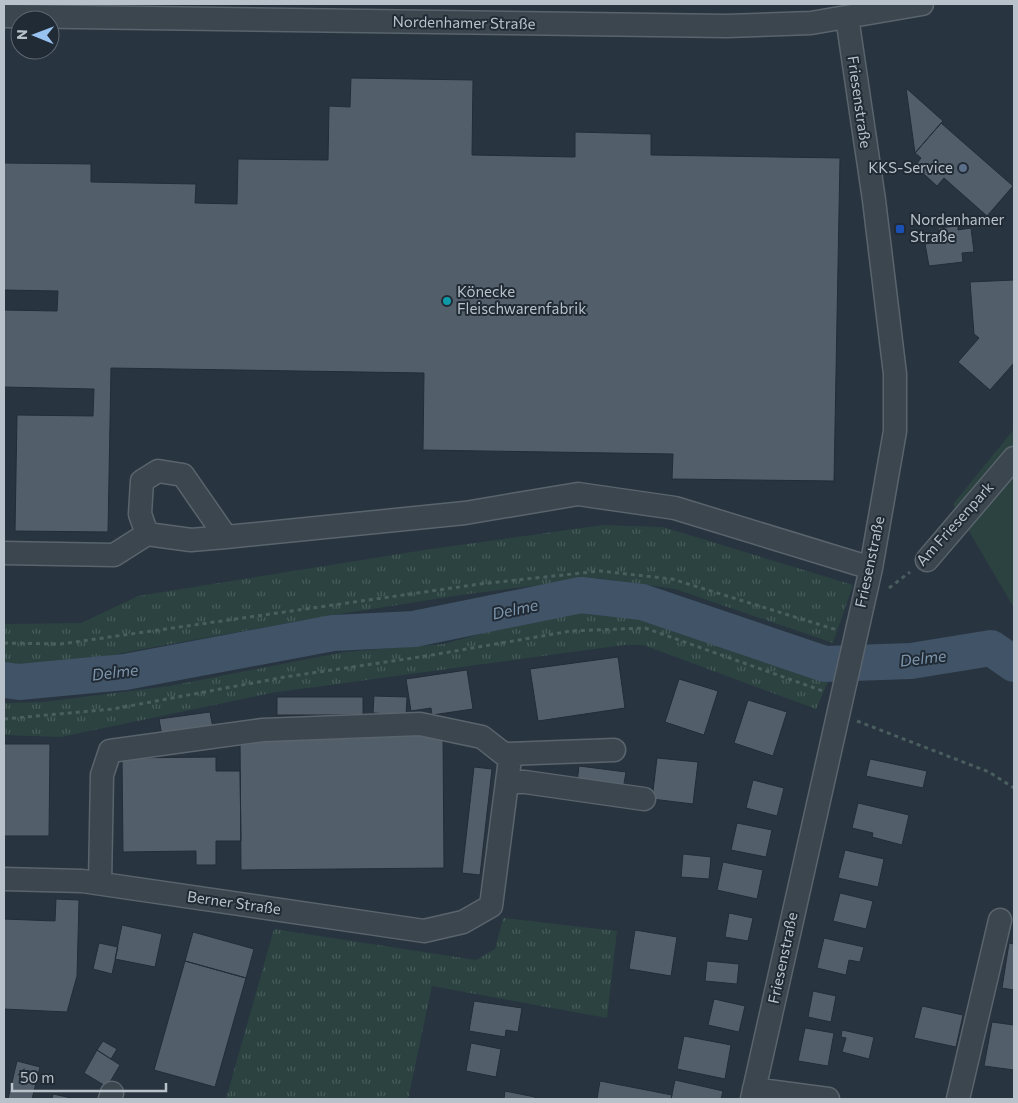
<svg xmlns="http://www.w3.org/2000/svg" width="1018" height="1103" font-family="Commissioner,sans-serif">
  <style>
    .grass { fill: url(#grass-tufts) }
    .green { fill: #2b4241 }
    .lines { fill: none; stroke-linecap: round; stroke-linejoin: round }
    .river { stroke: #405367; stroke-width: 36 }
    .building { fill: #525f6a; stroke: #232d37 }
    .minor-casing { stroke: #5a646d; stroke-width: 25 }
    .path { stroke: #4a5e5f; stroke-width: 3; stroke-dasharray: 4 4; stroke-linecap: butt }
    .minor { stroke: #3c464f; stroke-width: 22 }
    .service-dot { fill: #5c6f8a; stroke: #212b35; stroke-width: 2 }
    .transit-dot { fill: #1a4fb4; stroke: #212b35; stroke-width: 2 }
    .culture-dot { fill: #0f9aa8; stroke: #212b35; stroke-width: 2 }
    .labels { text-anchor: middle; stroke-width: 4; stroke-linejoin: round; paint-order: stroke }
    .street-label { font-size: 15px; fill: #b9c1ca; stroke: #212b35 }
    .poi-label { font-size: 15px; fill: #b9c1ca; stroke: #212b35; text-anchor: start }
    .water-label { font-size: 16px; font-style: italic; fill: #7c94aa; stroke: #212b35 }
  </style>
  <defs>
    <pattern id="grass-tufts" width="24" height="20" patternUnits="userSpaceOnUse" patternTransform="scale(1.25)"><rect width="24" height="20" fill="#2b4241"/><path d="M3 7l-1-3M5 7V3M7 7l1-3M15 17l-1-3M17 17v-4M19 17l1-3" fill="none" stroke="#485c5b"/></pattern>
  </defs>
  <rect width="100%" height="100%" fill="#28343f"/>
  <!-- grass -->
  <path class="grass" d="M603 525 663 527 853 585 833 643 675 589 598 578 468 594 333 615 143 649 29 671 4 667V624L81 623 138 596 424 550Z
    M575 608 643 615 828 682 816 709 643 645H624L271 693 61 737 4 735V703L43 702 169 686 344 652 444 644Z
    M503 918 617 931 607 1018 432 986 408 1099H226L274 929 476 960 495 949Z"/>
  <!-- green -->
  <path class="green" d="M1014 429V608L953 504Z"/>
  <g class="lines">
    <!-- river -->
    <path class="river" d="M4 680 19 682 125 672 333 633 414 629 581 595 642 602 825 664 911 661 991 648 1014 664"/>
  </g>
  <!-- building -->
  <path class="building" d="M351 78 473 80 472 155 575 157V132L651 134V155L840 158 834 481 672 479 673 454 423 450 424 373 111 368 108 532 15 531 17 415 93 416 94 389 4 387V310L57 311 58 291 4 290V163L91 164V182L196 184 195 203 237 204 238 159 328 160 329 106 350 107Z
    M906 88 943 121 915 153Z
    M941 123 1013 186 987 216 944 178 937 186 915 166 921 158 915 153Z
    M958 226V230L971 228 974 252 962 253 963 262 929 266 925 244 940 242 938 228Z
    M1014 280V363L990 390 958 362 979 338 974 334 970 282Z
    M618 657 625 708 538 721 530 669Z
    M467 670 473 709 432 715 431 708 411 711 406 679Z
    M679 679 718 691 704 735 665 722Z
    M374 696 407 697 406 715 373 713Z
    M277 697H363V715H277Z
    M748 700 787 712 773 756 734 743Z
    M210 712 213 728 162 736 159 719Z
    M443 734 444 868 241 870 240 736Z
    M4 744H50L49 836H4Z
    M216 757V771H240L241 841H216V865H196V851L123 852 122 758Z
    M657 758 698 762 693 804 652 799Z
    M870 759 927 771 923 788 866 776Z
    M579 766 626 772 623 789 577 783Z
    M474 767 492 769 480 875 462 873Z
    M753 780 784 788 777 816 746 808Z
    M858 803 909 815 902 845 872 837 873 833 852 828Z
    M737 823 772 830 766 857 731 850Z
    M845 850 884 859 878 887 838 878Z
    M683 854 711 857 709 879 681 877Z
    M723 862 763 870 757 899 717 890Z
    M840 893 873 901 866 929 833 921Z
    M56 899 79 900 77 976 67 1012 4 1009V919L55 921Z
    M729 913 753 918 748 941 725 937Z
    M122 925 162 934 155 967 115 959Z
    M635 930 677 937 671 976 629 969Z
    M193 932 254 949 246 978 185 961Z
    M824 938 864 947 860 962 849 960 846 975 817 968Z
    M99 943 118 947 112 974 93 969Z
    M1009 943 1014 944V990L1002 988Z
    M185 961 246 978 215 1087 154 1070Z
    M707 961 739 964 737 984 705 981Z
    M813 991 836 996 831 1022 808 1017Z
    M714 999 745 1006 739 1032 708 1025Z
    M474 1001 522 1008 518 1032 506 1030 505 1037 469 1031Z
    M922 1006 963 1015 956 1047 914 1038Z
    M992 1022 1014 1025V1070L984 1066Z
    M805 1028 834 1033 828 1066 798 1061Z
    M842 1030 874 1037 869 1059 842 1052 846 1038 841 1037Z
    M684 1036 731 1045 725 1079 677 1069Z
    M103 1041 117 1049 111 1059 97 1050Z
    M471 1043 501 1049 496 1077 466 1071Z
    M97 1050 120 1065 107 1087 84 1073Z
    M17 1061 40 1067 32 1099H8Z
    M675 1080 723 1091 721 1099H671Z
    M600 1081 672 1095 671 1099H597Z
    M505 1091 535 1097 534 1099H504Z
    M53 1094 76 1099H52Z"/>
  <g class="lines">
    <defs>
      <path id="minor" d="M4 16 727 26 811 23 922 4
        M226 537 183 475 158 471 142 481 140 514 147 534 191 540 226 537 465 513 578 494 675 508 871 568
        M4 553 114 555 147 534
        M927 560 1014 458
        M505 754 614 750
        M507 782H525L644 799
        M4 879 82 881 424 931 463 922 491 906 510 759 482 737 420 724 263 730 110 751 102 775 100 883
        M754 1089 828 1099
        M110 1099 112 1093
        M752 1099 871 568 895 431V374L874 200 847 17
        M958 1099 1000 920"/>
    </defs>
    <!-- minor casing -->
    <use href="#minor" class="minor-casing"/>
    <!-- path -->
    <path class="path" d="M889 588 910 572
      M4 643 61 644 480 584 600 571 672 579 837 630
      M4 719 113 709 285 677 426 656 571 631 645 628 823 691
      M857 721 989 772 1014 788"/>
    <!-- minor -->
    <use href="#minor" class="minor"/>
  </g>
  <!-- markers -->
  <circle class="service-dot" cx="963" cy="168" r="5"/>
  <rect class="transit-dot" x="895" y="224" width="10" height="10" rx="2.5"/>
  <circle class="culture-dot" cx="447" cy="301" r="5"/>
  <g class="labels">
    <!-- street labels -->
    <g class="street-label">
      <text transform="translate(464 23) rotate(1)" y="5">Nordenhamer Straße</text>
      <text transform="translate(859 102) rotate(82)" y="5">Friesenstraße</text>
      <text transform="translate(955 524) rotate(-48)" y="5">Am Friesenpark</text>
      <text transform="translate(870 562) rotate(-78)" y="5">Friesenstraße</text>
      <text transform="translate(234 903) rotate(8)" y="5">Berner Straße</text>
      <text transform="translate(783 958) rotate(-78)" y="5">Friesenstraße</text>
    </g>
    <!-- poi labels -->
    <g class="poi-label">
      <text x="953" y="173" text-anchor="end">KKS-Service</text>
      <text x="910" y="225">Nordenhamer<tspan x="910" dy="17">Straße</tspan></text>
      <text x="457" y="297">Könecke<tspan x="457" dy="17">Fleischwarenfabrik</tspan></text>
    </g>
    <!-- water labels -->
    <g class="water-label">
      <text transform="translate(515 609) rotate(-12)" y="6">Delme</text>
      <text transform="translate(923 658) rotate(-7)" y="6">Delme</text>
      <text transform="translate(115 672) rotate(-7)" y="6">Delme</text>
    </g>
  </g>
  <!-- border -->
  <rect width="1018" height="1103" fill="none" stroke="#b9c1ca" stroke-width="10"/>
  <!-- north arrow -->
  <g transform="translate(35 35) rotate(271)"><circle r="24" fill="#212b35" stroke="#5e6771"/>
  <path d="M0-4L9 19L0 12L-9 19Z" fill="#98c2f0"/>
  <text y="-8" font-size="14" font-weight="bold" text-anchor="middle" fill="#b9c1ca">N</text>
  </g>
  <!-- scale -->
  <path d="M12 1083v8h154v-8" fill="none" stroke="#b9c1ca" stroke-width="2.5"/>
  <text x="20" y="1083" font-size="15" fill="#b9c1ca" stroke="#212b35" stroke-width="4" paint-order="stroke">50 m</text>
</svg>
